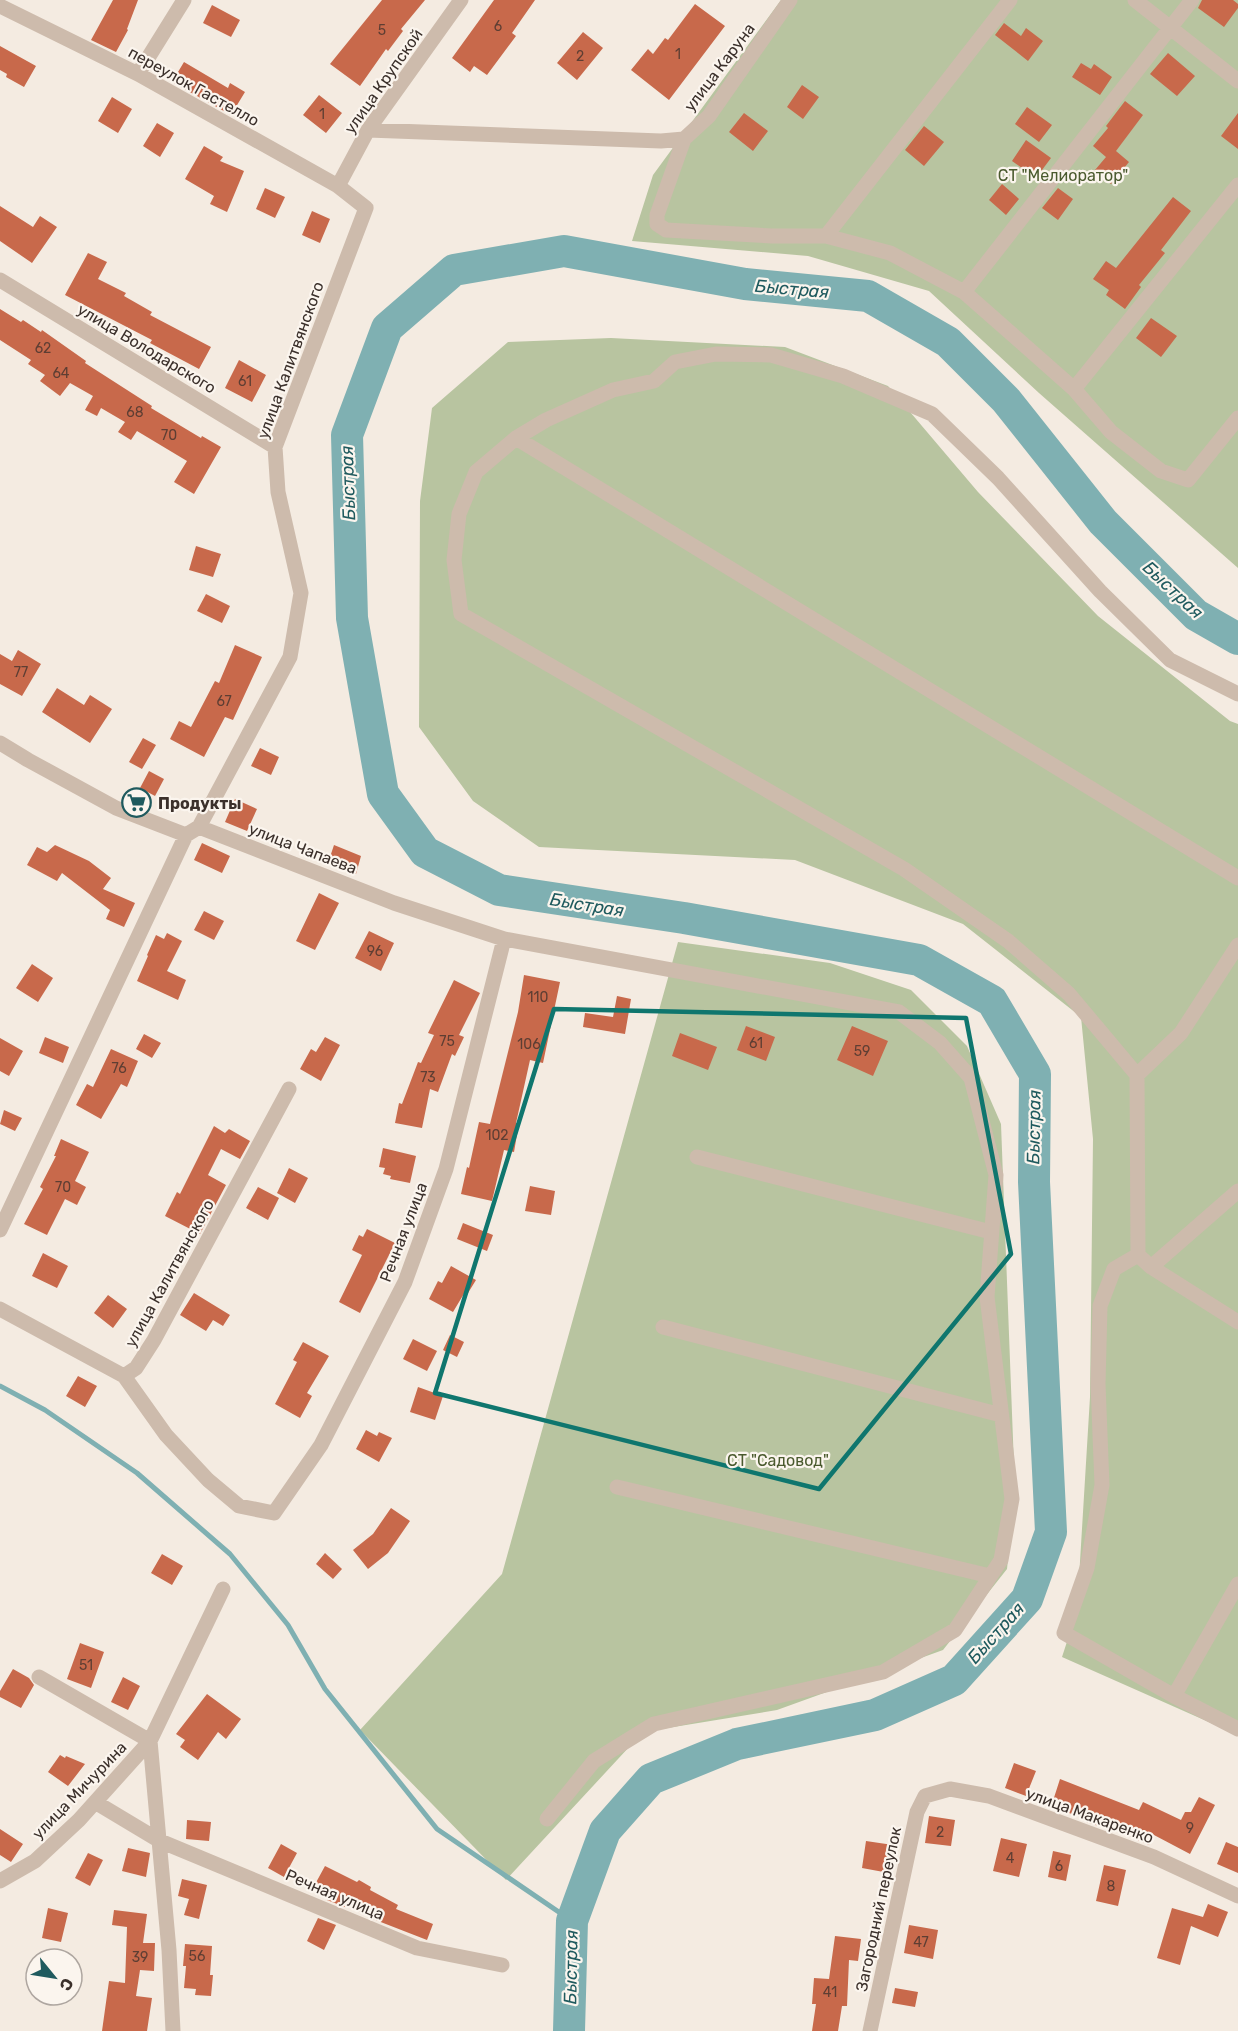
<svg xmlns="http://www.w3.org/2000/svg" width="1238" height="2031" font-family="Rubik,sans-serif">
  <style>
    .green { fill: #b8c4a0 }
    .lines { fill: none; stroke-linecap: round; stroke-linejoin: round }
    .stream { stroke: #7fb0b2; stroke-width: 5 }
    .river { stroke: #7fb0b2; stroke-width: 32 }
    .building { fill: #c8694b }
    .minor { stroke: #cdbbac; stroke-width: 15 }
    .marked { fill: none; stroke: #0f766e; stroke-width: 4.5; stroke-linejoin: round }
    .labels { text-anchor: middle; stroke-width: 4.5; stroke-linejoin: round; paint-order: stroke }
    .number-label { font-size: 14px; fill: #5e3e33 }
    .street-label { font-size: 16px; fill: #3b302b; stroke: #fbf5ee }
    .park-label { font-size: 16px; fill: #4a5a2e; stroke: #fbf5ee }
    .poi-label { font-size: 16px; font-weight: bold; fill: #3b302b; stroke: #fbf5ee; text-anchor: start }
    .water-label { font-size: 18px; font-style: italic; fill: #1f5a5e; stroke: #fbf5ee }
  </style>
  <rect width="100%" height="100%" fill="#f4ebe1"/>
  <!-- green -->
  <path class="green" d="M781 0H1238V568L1039 393 929 291 808 256 632 241 653 175Z
    M611 338 785 347 888 386 978 492 1098 616 1230 721 1238 724V1735L1062 1657 1077 1611 1090 1397 1093 1139 1081 1017 963 924 795 860 539 847 473 801 419 727 420 501 432 408 508 342Z
    M678 942 830 963 911 990 967 1046 1001 1124 1015 1492 1007 1569 943 1650 777 1710 643 1732 506 1880 360 1730 502 1574Z"/>
  <g class="lines">
    <!-- stream -->
    <path class="stream" d="M0 1386 45 1410 137 1473 230 1554 288 1625 325 1689 437 1829 572 1921"/>
    <!-- river -->
    <path class="river" d="M569 2031 572 1921 605 1831 651 1779 737 1744 875 1715 954 1680 1027 1599 1051 1532 1034 1182 1035 1074 992 1001 919 960 684 918 499 890 425 852 383 794 352 618 347 435 387 328 454 270 564 251 745 284 868 296 948 342 1006 400 1103 522 1196 615 1238 639"/>
  </g>
  <!-- building -->
  <path class="building" d="M113 0H138L127 29 128 30 116 52 91 40Z
    M382 0H425L401 29 403 31 388 51 386 49 360 86 330 64Z
    M494 0H535L512 33 516 36 487 75 474 66 470 72 452 58Z
    M1202 0H1233L1238 4V8L1224 27 1198 8Z
    M695 4 725 26 669 100 631 70 648 49 653 54 665 38 668 40Z
    M212 5 240 20 231 37 203 23Z
    M1004 23 1021 36 1026 28 1043 41 1028 61 995 35Z
    M583 32 603 48 577 80 557 63Z
    M0 46 36 66 24 87 6 77 7 74 0 70Z
    M1168 53 1195 76 1177 96 1150 74Z
    M184 62 228 88 230 83 245 92 231 115 172 82Z
    M1081 63 1091 69 1094 64 1112 77 1100 95 1072 77Z
    M802 85 819 97 803 119 787 107Z
    M319 95 342 113 326 133 303 115Z
    M112 97 132 109 118 133 98 121Z
    M1125 101 1143 115 1116 151 1129 162 1111 184 1095 170 1106 157 1093 146 1108 128 1106 126Z
    M1027 107 1052 125 1039 142 1015 124Z
    M744 113 768 131 753 151 729 132Z
    M1238 113V149L1221 136Z
    M157 123 174 133 160 157 143 146Z
    M924 126 944 142 924 166 905 150Z
    M1026 140 1051 158 1036 178 1012 161Z
    M204 146 223 157 220 161 244 171 227 212 210 204 214 196 185 179Z
    M1002 184 1019 199 1006 215 989 200Z
    M265 188 285 197 275 218 256 209Z
    M1058 188 1073 199 1058 220 1042 208Z
    M1173 197 1191 211 1161 250 1165 253 1139 285 1141 287 1125 309 1106 295 1109 290 1093 279 1106 261 1116 268Z
    M0 206 33 227 40 216 57 227 32 263 0 241Z
    M312 211 330 219 320 243 302 235Z
    M88 253 107 262 98 279 126 293 124 296 152 312 150 315 211 347 199 369 150 343 152 340 65 295Z
    M0 309 21 322 23 320 41 332 42 330 86 361 85 363 152 406 151 408 201 438 202 436 221 447 194 494 174 482 187 461 137 431 131 440 118 432 125 422 101 408 97 416 85 410 93 396 70 383 60 396 40 381 45 375 28 364 31 360 0 340Z
    M1151 318 1177 336 1161 357 1136 338Z
    M239 360 266 375 252 402 225 388Z
    M196 546 221 554 213 577 189 570Z
    M206 594 230 606 222 623 197 611Z
    M235 645 262 657 233 720 225 717 204 757 170 739 179 721 191 727 215 681 219 683Z
    M18 650 41 664 22 696 0 684V654L12 661Z
    M57 688 84 705 90 695 112 709 90 743 42 712Z
    M143 738 156 745 142 769 129 762Z
    M260 748 279 757 271 775 251 766Z
    M149 771 164 779 155 796 140 788Z
    M235 799 257 809 247 831 225 822Z
    M202 843 230 856 222 873 194 860Z
    M55 845 89 861 111 878 103 889 135 903 124 927 106 919 110 910 62 873 57 881 27 865 37 847 47 852Z
    M334 845 361 856 356 874 328 863Z
    M319 893 339 903 315 950 296 941Z
    M204 911 224 921 214 940 194 930Z
    M369 931 394 943 381 971 355 958Z
    M167 933 182 941 167 971 186 980 178 1000 137 981 148 956 147 955 156 935 164 939Z
    M32 964 53 978 38 1002 16 988Z
    M524 975 560 982 543 1063 530 1060 516 1123H519L514 1152 504 1150 492 1201 461 1194 467 1167 469 1168 479 1122 490 1124 518 1012Z
    M454 980 480 993 459 1035 464 1037 455 1056 452 1054 438 1092 430 1089 422 1128 395 1123 399 1103 402 1104 418 1062 421 1063 434 1035 428 1033Z
    M617 996 631 999 625 1034 583 1027 585 1013 613 1017Z
    M746 1026 775 1037 766 1061 737 1050Z
    M852 1026 888 1041 873 1076 837 1060Z
    M680 1033 717 1047 708 1070 672 1056Z
    M144 1034 161 1043 152 1058 136 1049Z
    M45 1037 69 1047 63 1063 39 1053Z
    M325 1037 340 1045 321 1081 300 1069 311 1049 316 1052Z
    M0 1038 23 1051 9 1076 0 1071Z
    M111 1049 138 1061 127 1087 121 1084 101 1119 76 1105 87 1084 93 1087Z
    M4 1110 22 1118 15 1131 0 1124Z
    M214 1126 225 1133 229 1129 250 1141 240 1159 221 1149 208 1175 226 1185 200 1234 165 1216 177 1192 180 1194Z
    M61 1139 89 1152 75 1181 86 1187 77 1205 65 1199 47 1235 24 1224 43 1189 40 1187 56 1156H54Z
    M383 1148 416 1156 410 1183 390 1179 391 1176 383 1174 385 1168 379 1167Z
    M289 1168 308 1178 295 1203 277 1193Z
    M530 1186 555 1191 551 1215 525 1211Z
    M258 1187 279 1198 268 1220 246 1208Z
    M463 1223 493 1235 487 1251 457 1239Z
    M367 1229 395 1243 360 1313 339 1302 362 1255 352 1250 359 1235 363 1237Z
    M43 1253 68 1266 57 1288 32 1276Z
    M451 1266 476 1280 468 1293 465 1292 453 1312 429 1299 438 1281 442 1283Z
    M194 1293 230 1315 223 1326 213 1320 206 1331 180 1315Z
    M108 1295 127 1309 113 1328 94 1313Z
    M450 1335 464 1342 457 1357 443 1350Z
    M413 1339 437 1351 427 1371 403 1359Z
    M303 1342 329 1356 307 1393 312 1396 300 1418 275 1404 297 1362 293 1360Z
    M78 1376 97 1386 85 1407 66 1396Z
    M418 1387 443 1396 435 1420 410 1412Z
    M366 1430 377 1436 379 1432 392 1438 379 1462 356 1449Z
    M391 1508 410 1521 388 1553 368 1569 353 1550 373 1534Z
    M325 1553 342 1569 333 1579 316 1564Z
    M162 1554 183 1566 172 1585 151 1573Z
    M80 1643 104 1652 91 1688 67 1679Z
    M13 1669 29 1678 34 1685 21 1708 0 1697V1691Z
    M123 1677 140 1686 128 1710 111 1702Z
    M207 1694 241 1719 226 1739 218 1732 198 1760 180 1747 185 1740 176 1734Z
    M60 1755 65 1758 66 1756 85 1764 68 1786 48 1772Z
    M1014 1763 1036 1771 1026 1796 1005 1788Z
    M1060 1779 1139 1810 1143 1802 1181 1820 1185 1812H1191L1199 1797 1215 1805 1190 1854 1154 1835 1149 1845 1109 1827 1108 1829 1086 1822 1087 1819 1051 1807Z
    M929 1816 955 1820 951 1846 925 1843Z
    M187 1820 211 1822 209 1841 186 1839Z
    M0 1829 23 1844 11 1862 0 1855Z
    M1001 1838 1027 1844 1019 1877 993 1871Z
    M866 1841 893 1845 889 1873 862 1868Z
    M1226 1842 1238 1847V1873L1217 1864Z
    M281 1844 297 1853 284 1877 268 1868Z
    M128 1848 150 1853 146 1877 122 1871Z
    M1053 1851 1071 1855 1066 1881 1048 1877Z
    M88 1853 103 1860 90 1886 75 1878Z
    M1104 1865 1126 1870 1118 1906 1096 1901Z
    M325 1866 357 1882 359 1880 371 1887 370 1890 398 1905 396 1909 433 1924 427 1940 373 1919 346 1904 345 1907 327 1900 329 1897 313 1888Z
    M182 1879 207 1885 199 1919 184 1915 189 1899 178 1896Z
    M1208 1904 1228 1912 1218 1937 1191 1926 1180 1965 1157 1958 1172 1908 1203 1917Z
    M48 1908 68 1913 61 1942 42 1938Z
    M114 1910 147 1914 143 1943H155L154 1971 140 1970 136 1996 152 1998 147 2031H102L109 1981 125 1983 127 1927 112 1925Z
    M318 1918 336 1925 324 1950 307 1941Z
    M909 1925 938 1930 933 1959 904 1953Z
    M835 1936 861 1939 858 1961 849 1960 847 2006H842L838 2031H812L816 2004H812L814 1978 829 1979Z
    M185 1944 212 1946 210 1975H213L211 1996 195 1995 196 1989 184 1988 186 1966H183Z
    M895 1988 918 1992 915 2007 892 2003Z"/>
  <g class="lines">
    <!-- minor -->
    <path class="minor" d="M790 0 709 116 684 139 657 215V224L666 230 772 236H826L890 253 964 292 1074 389 1111 432 1161 471 1188 480 1238 418
      M1135 0 1238 81
      M0 6 138 74 338 186 366 208 275 447 278 492 301 593 290 657 199 827
      M138 74 184 0
      M368 130 661 141 684 139
      M338 186 368 130 461 0
      M826 236 1010 0
      M0 280 275 447
      M964 292 1192 0
      M1074 389 1238 185
      M516 438 1238 878
      M0 743 28 760 116 808 186 835 199 827 394 903 504 939 899 1012 940 1043 971 1078 996 1175 987 1297 1012 1499 1001 1560 955 1630 883 1672 654 1724 594 1761 547 1819
      M1238 945 1181 1033 1137 1075 1138 1255 1151 1267 1238 1322
      M1137 1075 1069 994 1008 941 904 869 461 614 454 560 459 514 476 472 516 438 546 420 613 390 654 381 675 362 716 354 771 355 843 376 932 414 998 478 1100 591 1170 660 1238 694
      M697 1157 991 1232
      M0 1230 186 835
      M1138 1255 1114 1269 1100 1306 1098 1384 1102 1485 1087 1568 1064 1633 1174 1696 1238 1729
      M1151 1267 1238 1191
      M0 1309 124 1376 136 1368 154 1340 289 1089
      M663 1327 1001 1415
      M124 1376 166 1435 208 1480 239 1506 274 1513 321 1445 405 1282 446 1169 504 939
      M617 1487 990 1576
      M1174 1696 1238 1584
      M95 1802 160 1841 417 1948 502 1965
      M0 1881 35 1861 79 1820 150 1741 39 1677
      M173 2031 169 1950 150 1741 223 1589
      M870 2031 917 1812 925 1796 950 1789 989 1796 1154 1857 1238 1896"/>
  </g>
  <!-- marked area -->
  <path class="marked" d="M554 1009 966 1018 1011 1254 819 1489 435 1393Z"/>
  <!-- icons -->
  <defs>
    <symbol id="supermarket-ring" viewBox="-11 -11 22 22"><circle r="9.5" fill="#fbf5ee" stroke="#1f5a5e" stroke-width="1.5"/><path d="M-6-5.5h2.5l.6 2H6L4.5 2H-2.5L-4.4-4H-6ZM-1.5 3.2a1.3 1.3 0 1 0 .1 0ZM3 3.2a1.3 1.3 0 1 0 .1 0Z" fill="#1f5a5e"/></symbol>
  </defs>
  <g fill-rule="evenodd">
    <use href="#supermarket-ring" x="120" y="786" width="33" height="33"/>
  </g>
  <g class="labels">
    <!-- number labels -->
    <g class="number-label">
      <text x="498" y="31">6</text>
      <text x="382" y="35">5</text>
      <text x="678" y="59">1</text>
      <text x="580" y="61">2</text>
      <text x="322" y="119">1</text>
      <text x="43" y="353">62</text>
      <text x="61" y="378">64</text>
      <text x="245" y="386">61</text>
      <text x="135" y="417">68</text>
      <text x="169" y="440">70</text>
      <text x="21" y="677">77</text>
      <text x="224" y="706">67</text>
      <text x="375" y="956">96</text>
      <text x="538" y="1002">110</text>
      <text x="447" y="1046">75</text>
      <text x="756" y="1048">61</text>
      <text x="529" y="1049">106</text>
      <text x="862" y="1056">59</text>
      <text x="119" y="1073">76</text>
      <text x="428" y="1082">73</text>
      <text x="497" y="1140">102</text>
      <text x="63" y="1192">70</text>
      <text x="86" y="1670">51</text>
      <text x="1190" y="1833">9</text>
      <text x="940" y="1837">2</text>
      <text x="1010" y="1863">4</text>
      <text x="1059" y="1871">6</text>
      <text x="1111" y="1891">8</text>
      <text x="921" y="1947">47</text>
      <text x="197" y="1961">56</text>
      <text x="140" y="1962">39</text>
      <text x="830" y="1997">41</text>
    </g>
    <!-- street labels -->
    <g class="street-label">
      <text transform="translate(719 67) rotate(-53)" y="6">улица Каруна</text>
      <text transform="translate(383 81) rotate(-55)" y="6">улица Крупской</text>
      <text transform="translate(194 86) rotate(29)" y="6">переулок Гастелло</text>
      <text transform="translate(147 348) rotate(31)" y="6">улица Володарского</text>
      <text transform="translate(290 360) rotate(-70)" y="6">улица Калитвянского</text>
      <text transform="translate(303 848) rotate(21)" y="6">улица Чапаева</text>
      <text transform="translate(403 1232) rotate(-69)" y="6">Речная улица</text>
      <text transform="translate(169 1273) rotate(-61)" y="6">улица Калитвянского</text>
      <text transform="translate(79 1790) rotate(-46)" y="6">улица Мичурина</text>
      <text transform="translate(1090 1815) rotate(20)" y="6">улица Макаренко</text>
      <text transform="translate(335 1894) rotate(23)" y="6">Речная улица</text>
      <text transform="translate(878 1909) rotate(-78)" y="6">Загородний переулок</text>
    </g>
    <!-- park labels -->
    <g class="park-label">
      <text x="1063" y="181">СТ "Мелиоратор"</text>
      <text x="778" y="1466">СТ "Садовод"</text>
    </g>
    <!-- poi labels -->
    <g class="poi-label">
      <text x="158" y="809">Продукты</text>
    </g>
    <!-- water labels -->
    <g class="water-label">
      <text transform="translate(792 289) rotate(5)" y="6">Быстрая</text>
      <text transform="translate(348 483) rotate(-92)" y="6">Быстрая</text>
      <text transform="translate(1173 590) rotate(43)" y="6">Быстрая</text>
      <text transform="translate(587 905) rotate(9)" y="6">Быстрая</text>
      <text transform="translate(1034 1127) rotate(-89)" y="6">Быстрая</text>
      <text transform="translate(996 1633) rotate(-48)" y="6">Быстрая</text>
      <text transform="translate(571 1967) rotate(-89)" y="6">Быстрая</text>
    </g>
  </g>
  <!-- north arrow -->
  <g transform="translate(54 1977) rotate(120)"><circle r="28" fill="#fbf5ee" stroke="#aea6a0" stroke-width="1.5"/>
  <path d="M0-4.5L10 22L0 15L-10 22Z" fill="#1f5a5e"/>
  <text y="-9" font-size="16" font-weight="bold" text-anchor="middle" fill="#3b302b">С</text>
  </g>
</svg>
